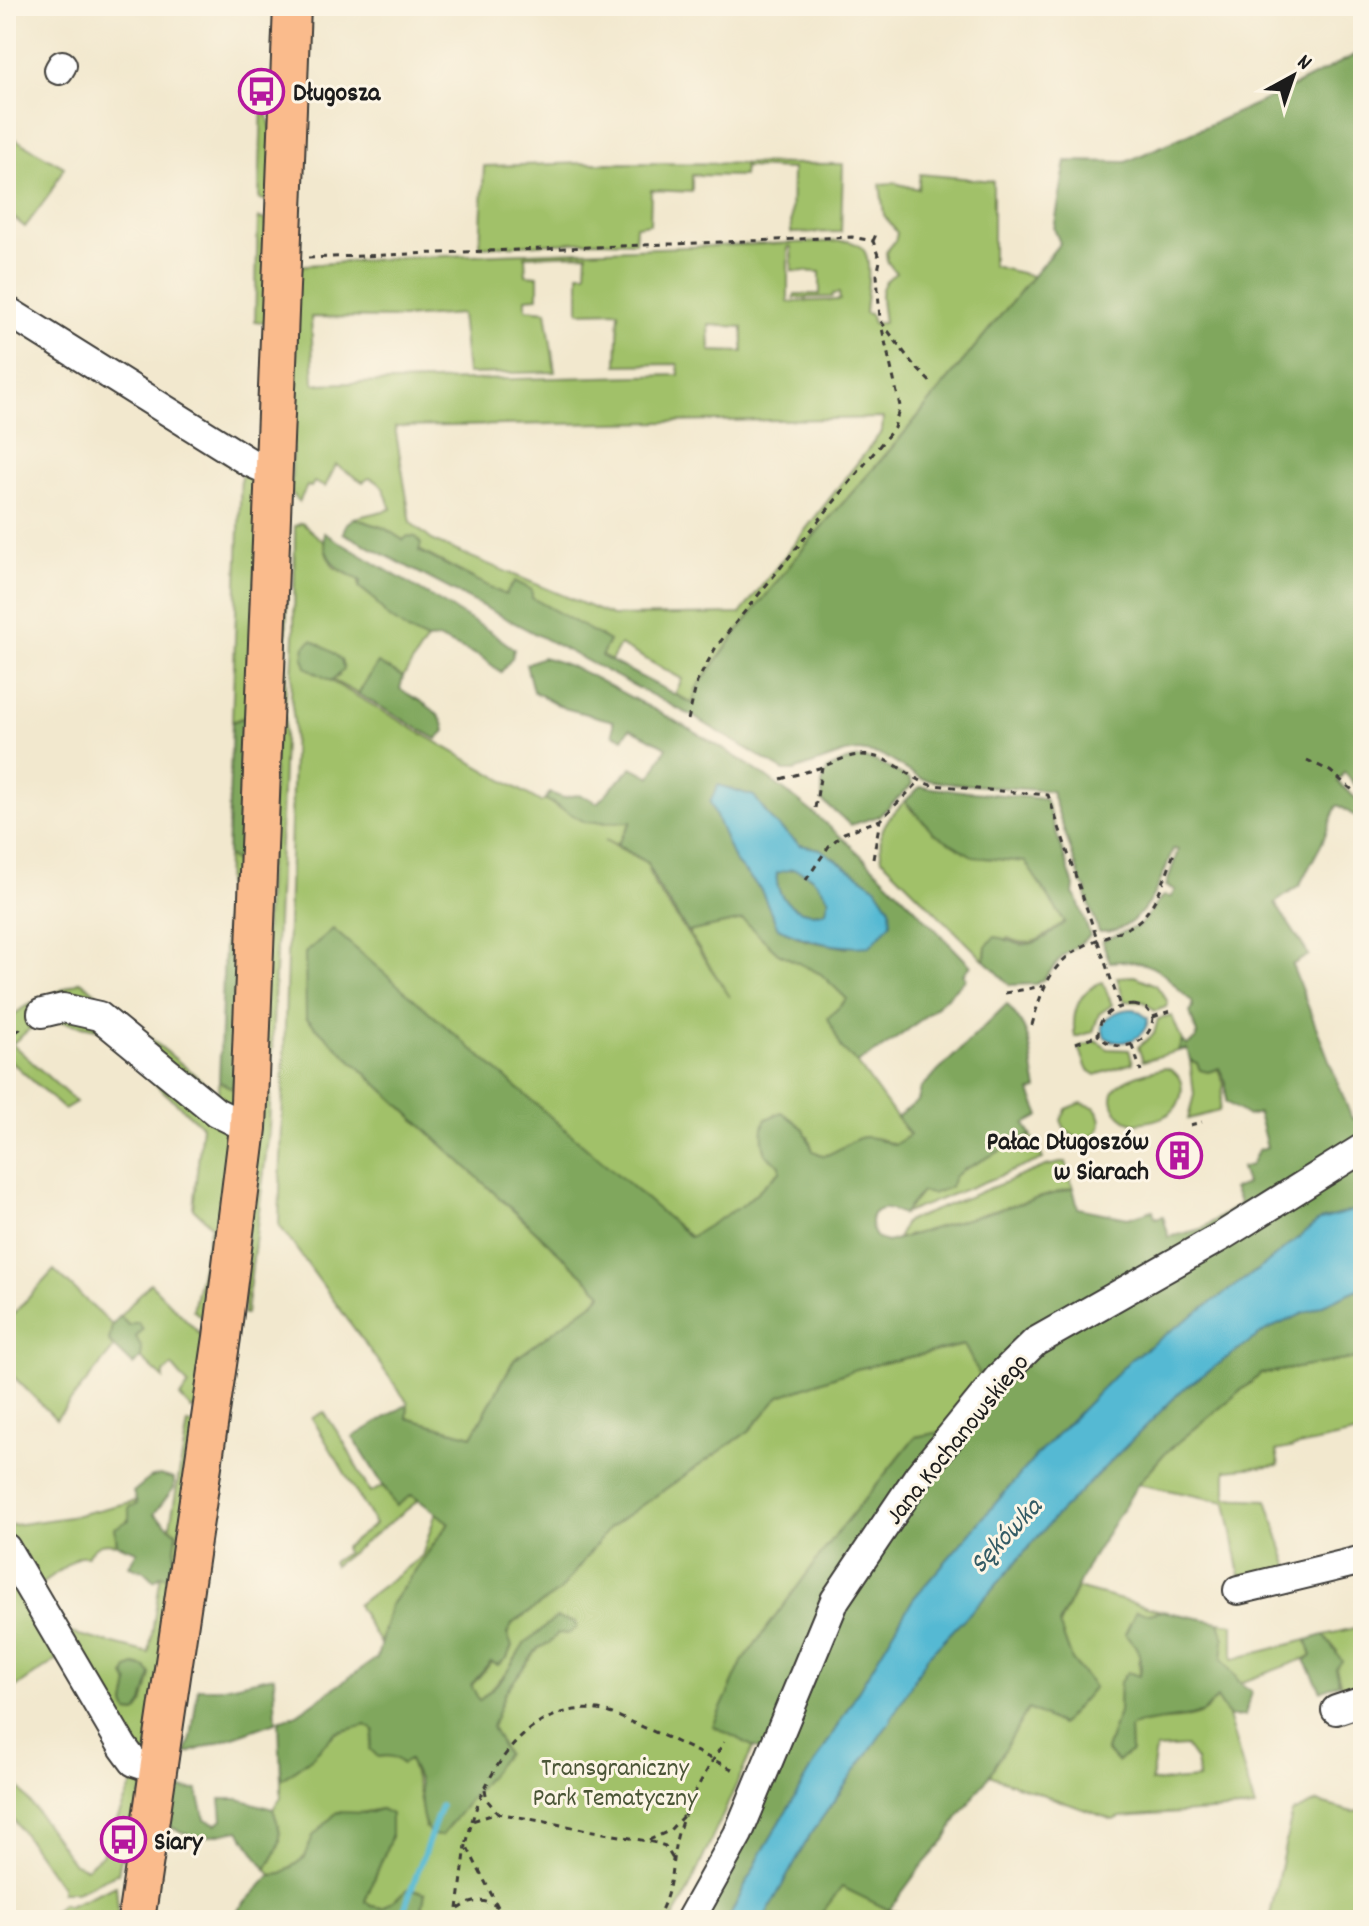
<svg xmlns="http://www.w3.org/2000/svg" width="1369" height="1926" font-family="Dekko,sans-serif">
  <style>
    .green { fill: #a1c169; stroke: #5e6e42; stroke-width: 2; fill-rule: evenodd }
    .forest { fill: #80a75d; stroke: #4e623c; stroke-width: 2; fill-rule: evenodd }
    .water { fill: #55b9d3; stroke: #386a78; stroke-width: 2; fill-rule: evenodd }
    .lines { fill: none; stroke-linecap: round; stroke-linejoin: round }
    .stream { stroke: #55b9d3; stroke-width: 6 }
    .minor-casing { stroke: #3c3b37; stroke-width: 32 }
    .major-casing { stroke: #3c3b37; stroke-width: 40 }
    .path { stroke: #3c3b37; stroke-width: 3; stroke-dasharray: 6 6; stroke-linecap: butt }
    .minor { stroke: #fff; stroke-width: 28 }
    .major { stroke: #fabb8c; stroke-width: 36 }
    .labels { text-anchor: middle; stroke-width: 6; stroke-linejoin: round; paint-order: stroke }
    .poi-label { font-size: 26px; font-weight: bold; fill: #1c1c1c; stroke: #fcf5e5; text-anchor: start }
    .street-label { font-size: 26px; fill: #1c1c1c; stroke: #fcf5e5 }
    .park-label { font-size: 26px; fill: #4b5637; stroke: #fcf5e5 }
    .water-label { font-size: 28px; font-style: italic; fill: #335b65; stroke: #fcf5e5 }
  </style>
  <rect width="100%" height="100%" fill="#fcf5e5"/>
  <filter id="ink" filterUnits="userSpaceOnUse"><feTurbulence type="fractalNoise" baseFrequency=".0125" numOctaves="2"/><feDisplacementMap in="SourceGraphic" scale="16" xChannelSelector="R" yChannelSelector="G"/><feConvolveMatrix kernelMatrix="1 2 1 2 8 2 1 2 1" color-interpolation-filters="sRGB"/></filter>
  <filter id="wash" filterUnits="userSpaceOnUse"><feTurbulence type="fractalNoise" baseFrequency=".006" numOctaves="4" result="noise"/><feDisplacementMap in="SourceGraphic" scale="32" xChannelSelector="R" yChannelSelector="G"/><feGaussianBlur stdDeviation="1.8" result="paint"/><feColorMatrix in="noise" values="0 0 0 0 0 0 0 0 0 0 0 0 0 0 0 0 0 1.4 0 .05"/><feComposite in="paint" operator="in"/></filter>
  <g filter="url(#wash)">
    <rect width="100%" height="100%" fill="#f2e8ce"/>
    <!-- green -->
    <path class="green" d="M262 104 266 108 274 141 271 201 259 199Z
      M6 134 64 167 49 195 25 227 14 218 6 228Z
      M589 163 843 164 841 232 791 233 792 169 744 167 743 176 692 175V192L651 190 650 224 636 226 635 242 596 241 480 247 484 166Z
      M920 174 993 181V266L1033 276 897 442 811 539 745 622 696 689 694 704 675 694 682 679 620 645 611 661 601 656 609 641 532 598 510 591 505 595 419 550 384 528 354 518 391 509C385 495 386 483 369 478L363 482 336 465 325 487 314 482 311 487 307 486 299 502 291 492 297 266 394 258 848 241C854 243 861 245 865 252 872 268 866 296 865 313L870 314 873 323H884C882 300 874 287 896 273L887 261 886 252 895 241 897 233 884 215 880 184 895 183 918 189ZM788 247H791L792 271 820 272V294H795L794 298 832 297 833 294 839 293 840 300 788 302ZM587 254 586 273H579V312L619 311 617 365 678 364 679 375 314 384 311 317 403 318 461 314 467 374 555 372 546 311 526 309V298L538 297V276L526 275 525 256ZM709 325 743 327V352L710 351ZM883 418 882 431 740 614 612 616 433 541 411 523 395 427Z
      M258 218 267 220V323L255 321Z
      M204 446 260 475 239 1115 135 1037 43 1018 12 1044 76 1102 64 1109 6 1057V1021L24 1007 81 981 218 1094 219 1081 232 1088 236 1039 233 992 239 983 232 920 225 922 227 855 234 861 242 718 232 722 241 474Z
      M288 523 286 687 269 1131 246 1314H243Z
      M302 523 324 542 328 557 334 567 359 580V587L373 598 386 615 427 640 403 677 378 663 358 694 332 680 339 676 306 667 541 802 545 799 556 807 599 823 632 822 617 845 605 840 647 863 655 886 730 997 688 932 743 920 778 953 821 974 847 999 842 1049 857 1063 910 1136 894 1145 878 1138 824 1156 813 1151 808 1136 782 1113 763 1141 766 1155 781 1165 780 1171 744 1204 690 1238 333 930 306 1018 602 1293 596 1301 514 1360 472 1436 407 1418 408 1403 279 1225 294 722 291 697 294 635 295 526Z
      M905 801 912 811 974 857 1025 861 1065 922C1046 936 1031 950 1008 938L986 947 984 960 882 859C876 830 886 820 905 801Z
      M1134 976 1156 985 1168 1002 1166 1007 1155 1011 1144 1002 1124 1001 1117 977Z
      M1103 982 1112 1005 1099 1014 1093 1032 1075 1037C1071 1014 1078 990 1103 982Z
      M1172 1016 1182 1041 1178 1051 1143 1061 1138 1047 1154 1034 1158 1019Z
      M1096 1041 1108 1049 1129 1050 1133 1063 1096 1075 1087 1069 1079 1047Z
      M1190 1060 1197 1063 1200 1070 1208 1072 1218 1069 1224 1084 1219 1111 1188 1119 1194 1094Z
      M135 1061 233 1131 215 1320 203 1319 193 1310 211 1225 193 1208 202 1126 132 1063Z
      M1165 1068C1189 1073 1185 1105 1167 1115 1159 1120 1146 1122 1137 1123 1122 1124 1105 1103 1115 1089 1123 1077 1152 1071 1165 1068Z
      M1081 1103 1094 1107C1118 1134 1072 1155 1061 1120L1066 1109Z
      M1031 1135 1043 1159 903 1214 921 1192 954 1177 963 1170Z
      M1066 1162 1073 1188 897 1239 905 1222 1046 1166Z
      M54 1270 112 1325 109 1342 114 1348 56 1419 6 1369V1322Z
      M150 1283 200 1334 213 1337 201 1409H191L180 1397 189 1386 172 1366 164 1373V1379L141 1358 140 1344 120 1316Z
      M965 1345 980 1376 984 1380 948 1431 915 1437 834 1537 742 1662 754 1746 684 1900 672 1920H412L422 1910 410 1888 383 1908 371 1906 365 1901 391 1838 381 1809 356 1814 313 1836 305 1857 282 1874 271 1875 266 1869C284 1842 283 1838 273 1809L281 1797V1780L311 1758 335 1733 366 1725 374 1730 378 1757 388 1755 409 1759C418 1782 420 1803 425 1827L492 1727 504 1693 539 1648 550 1643 556 1619 479 1702 471 1686 492 1662 513 1623 560 1591 609 1528 749 1431 780 1396 856 1369Z
      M1363 1357V1432L1276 1451 1279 1465 1226 1470V1498L1267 1500 1291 1574 1244 1596 1226 1502 1138 1484 1164 1454 1261 1374Z
      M324 1412 344 1442 370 1493 383 1486 396 1506 411 1495 419 1500 334 1566 332 1562 346 1553 344 1548 375 1524 312 1418Z
      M188 1423 194 1425 199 1431 149 1757 138 1755 131 1747 63 1637 71 1633 149 1653 161 1574 167 1576 172 1571 177 1533 170 1526ZM135 1665 146 1668 151 1674 143 1703 136 1713 128 1712 125 1705 129 1683 125 1675 128 1668Z
      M135 1501 138 1505 116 1537 117 1544C102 1542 96 1543 87 1556H79L35 1589 6 1537V1526L69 1517Z
      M436 1512 449 1522 390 1606 380 1644 357 1605 422 1556Z
      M6 1556 57 1660 6 1694Z
      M1077 1588 1162 1611 1149 1614 1135 1644 1139 1651 1140 1676 1120 1682 1119 1712 1106 1750 1117 1762 1130 1736V1727C1153 1715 1181 1725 1203 1712 1208 1709 1213 1702 1217 1698L1227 1713 1255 1808 1121 1817 1113 1820 989 1775 1028 1709 1072 1660 1059 1625ZM1186 1747 1196 1761 1199 1779 1151 1782 1156 1749Z
      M1219 1622 1233 1624V1659L1307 1640 1312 1656 1240 1683 1222 1659 1224 1639Z
      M1363 1626V1696L1346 1701 1336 1669 1337 1651 1324 1635Z
      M6 1769 74 1864 86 1868 102 1855 136 1775 147 1776 131 1828 127 1827 126 1832 120 1831 117 1845 123 1847 118 1873 76 1892H61V1887L6 1809Z
      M1317 1802 1353 1812 1363 1810V1920H1269L1292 1813Z
      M116 1885 119 1920H43L62 1904 68 1906Z
      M842 1886 889 1910 929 1920H816Z"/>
    <!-- forest -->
    <path class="forest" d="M1363 51V785L1358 788 1344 772 1338 782 1363 805V825L1359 817C1350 816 1346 808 1337 805L1322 843 1299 886 1275 903 1309 955 1292 965 1352 1119 1363 1115V1142L984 1380 980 1376 964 1345 856 1369 780 1396 749 1431 609 1528 560 1591 513 1623 507 1634 512 1646 507 1658 498 1665 491 1662 471 1685 479 1701 503 1678 525 1643 556 1618 576 1622 577 1628 568 1634 558 1633 550 1643 538 1648 505 1693 492 1727 506 1754 441 1836 431 1835C419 1819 422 1802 419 1784 418 1776 412 1767 409 1760L402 1764C395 1756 389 1755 378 1757L370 1749 374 1730 366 1725 335 1733 311 1758 281 1780 279 1721 297 1714 377 1658 390 1606 449 1523 412 1495 396 1506 353 1437 408 1404 407 1418 472 1436 514 1360 595 1301 602 1293 306 1018 305 953 333 929 690 1237 744 1204 780 1171V1165L766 1155C763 1143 760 1131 766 1119L782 1112 804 1129 813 1151 824 1156C859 1143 853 1127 894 1145L910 1135 897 1117 918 1101 921 1088 1007 1004C1036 1038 1028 1048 1037 1089L1030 1092 1040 1116 1025 1124 1031 1135 963 1170 954 1177 950 1187 932 1194 921 1192 903 1214C897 1212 888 1208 882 1209 866 1212 870 1230 878 1239L887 1242 1073 1188 1078 1208 1128 1218 1153 1210 1155 1218 1163 1216 1169 1237 1201 1229 1240 1204 1233 1189 1246 1184 1241 1168 1251 1165 1258 1150 1267 1147 1258 1113 1248 1116 1226 1102V1083L1219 1068 1208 1072 1200 1070 1197 1063 1190 1060 1187 1049 1178 1051 1182 1041 1187 1045 1196 1039 1197 1034 1190 1012 1193 1007 1192 1001C1184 996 1181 991 1174 984 1156 964 1136 959 1110 962L1102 941 1140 925 1160 899 1163 896 1171 897 1175 890 1166 886 1178 850 1173 849C1162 881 1142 935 1099 932L1086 895 1087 889 1082 884 1051 791 945 783 922 779 882 755 859 751 845 753 794 771H784L692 716 343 533 346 524 354 518 384 528 403 540 408 536 416 537 421 544 419 551 505 595 515 581 532 590V598L609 641 601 656 693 704 696 689 745 622 811 539 897 442 1060 243 1054 229 1066 161 1126 162 1278 94Z
      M324 533 491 632 514 649 512 658 501 672 481 657 440 639 427 640 408 631 386 615 373 598 359 587 361 581C339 570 322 561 324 533Z
      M312 640 332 652 341 660 344 669 331 681 306 667 303 658 305 646Z
      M542 657C573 664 602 682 630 697 677 721 723 747 766 777 841 829 908 901 971 966L963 974 966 978C934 1011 897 1041 857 1063L842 1049 828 1018 847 999 821 974 778 953 743 920 688 932 657 885 648 863 617 845 631 822H585L545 799 550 793 563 798C578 793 585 795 597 803L632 767 651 777 667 747 630 728 623 738 613 734V721L564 708 533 691 526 664ZM718 785 754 796 773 822 800 845 820 849 876 887 890 908 847 948 805 940 778 928 761 890 734 860Z
      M378 663 403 677 400 689C417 700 443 710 445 731L437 739 358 694Z
      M242 718 248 723 243 860 234 861 227 855 232 722Z
      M860 758 873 760 907 777 911 780 912 785 879 816 851 825 822 801V784L827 770 846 761Z
      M920 787 1045 799 1074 886 1073 894 1077 898 1090 936 1063 956 1044 979 1036 984 1010 985 985 960 986 947 994 937C1006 938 1010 942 1019 944 1037 947 1053 932 1065 922L1025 862 974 857 934 833 905 801Z
      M792 869C811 872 819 883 829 899L826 911C801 919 773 900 777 872Z
      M232 919 241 929 239 983 233 992 236 1039 233 1089 219 1081 225 922Z
      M1356 1167 1363 1168V1208L1320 1220 1266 1264 1131 1359 1038 1454 913 1599 761 1854 728 1920H694L774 1757 713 1726 742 1662 834 1537 915 1437 968 1427 1039 1345Z
      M1363 1287V1357L1261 1374 1164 1454 1138 1484 1090 1561 1059 1624 1072 1660 1094 1687 1061 1725 1028 1709 989 1776 957 1819 946 1839 920 1868 889 1910 842 1887 816 1920H763L810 1835 889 1723 927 1657 992 1590 1054 1518 1182 1390 1266 1330Z
      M120 1316 128 1325 138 1322 143 1329 136 1337 142 1349 141 1358 133 1365 109 1342 112 1325Z
      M160 1475 174 1479V1488L154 1514 177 1533 172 1572 167 1576 161 1575 154 1581 144 1571 129 1566 137 1551 117 1544 115 1528 129 1520V1507L137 1504 133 1492 150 1478Z
      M1136 1611 1149 1614 1162 1611 1219 1622 1224 1639 1222 1659 1240 1683 1251 1691 1245 1716 1229 1717 1217 1698 1203 1712 1191 1716 1137 1724 1130 1728 1131 1752 1117 1762 1106 1750 1119 1712 1120 1682 1127 1672 1140 1676C1143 1658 1138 1646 1125 1634Z
      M1324 1635 1342 1661 1336 1669 1339 1683 1321 1691 1305 1660 1312 1656 1307 1640Z
      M135 1665 146 1668 151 1674 143 1703 136 1713 128 1712 125 1705 129 1683 125 1676 128 1668Z
      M274 1676 276 1722 185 1754 191 1738 198 1688H219Z
      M175 1789 197 1790 205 1819 216 1824 222 1819 220 1799H239L273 1809C283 1838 284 1842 266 1869L239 1830 198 1838 169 1827Z
      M381 1809 391 1814V1838L365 1901 371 1906 383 1908 410 1888 425 1893 422 1910 412 1920H228L271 1875 282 1874 305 1857 313 1836 337 1812 368 1813Z"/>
    <!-- water -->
    <path class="water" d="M718 785 754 796 773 822 800 845 820 849 876 887 890 908 891 923 870 946C837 949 808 942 778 928L761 890 734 860 710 802ZM792 869C811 872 819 883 829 899L826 911C801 919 773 900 777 873Z
      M1135 1009 1148 1018C1147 1039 1119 1050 1104 1036L1102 1026C1109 1013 1121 1009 1135 1009Z
      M1363 1208V1287L1266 1330 1182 1390 1054 1518 992 1590 927 1657 889 1723 810 1835 763 1920H728L761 1854 913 1599 1038 1454 1131 1359 1266 1264 1320 1220Z"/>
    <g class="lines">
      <!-- stream -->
      <path class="stream" d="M394 1920 405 1907 441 1806"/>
    </g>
  </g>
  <g filter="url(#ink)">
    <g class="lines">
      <defs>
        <path id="minor" d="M59 70 62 65
          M6 310 249 462 274 473
          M42 1013 63 1008 99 1016 216 1112 248 1128
          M6 1548 123 1747 134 1762 158 1770
          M1238 1590 1363 1560
          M1336 1710 1363 1701
          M690 1920 738 1834 835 1600 919 1475 999 1377 1035 1342 1222 1236 1363 1148"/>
        <path id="major" d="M136 1920 222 1337 248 1128 292 6"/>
      </defs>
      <!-- minor casing -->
      <use href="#minor" class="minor-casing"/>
      <!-- major casing -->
      <use href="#major" class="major-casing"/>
      <!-- path -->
      <path class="path" d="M873 241 877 232
        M308 258 852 237 873 241 880 261 877 275 880 320 912 363 934 386
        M688 720 697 682 716 647 894 428 900 406 881 324
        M1307 760 1330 771 1363 799
        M781 779C794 775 806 772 819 768 841 760 855 750 880 758 899 764 912 779 931 785L1048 795 1120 1006
        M815 808 822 767
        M873 859 880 820
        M806 880 829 846 844 833 880 820 920 781
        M1005 993 1043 986
        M1134 1005 1146 1008 1153 1017C1152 1045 1116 1056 1098 1035 1099 1014 1114 1006 1134 1005Z
        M1153 1017 1173 1010
        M1032 1025C1044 980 1055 955 1102 938 1115 933 1130 929 1141 919 1158 902 1166 875 1174 853
        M6 1039 23 1027
        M1076 1043 1098 1035
        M1132 1045 1141 1071
        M1190 1125 1202 1122
        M485 1789 487 1800 498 1813
        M472 1821C489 1765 532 1702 598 1710 610 1712 622 1718 633 1723 669 1737 703 1755 738 1772
        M649 1840 669 1831 684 1815
        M498 1907 466 1845 472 1821 498 1813 657 1843 665 1846 673 1859
        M458 1909 466 1845
        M456 1920 457 1910C472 1900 483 1898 498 1907L504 1920
        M656 1920C675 1886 669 1871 677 1837 686 1803 706 1772 724 1742"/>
      <!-- minor -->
      <use href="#minor" class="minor"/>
      <!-- major -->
      <use href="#major" class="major"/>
    </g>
  </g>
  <!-- icons -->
  <defs>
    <symbol id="bus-ring" viewBox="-11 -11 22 22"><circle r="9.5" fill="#fcf5e5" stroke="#b5179e" stroke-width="1.5"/><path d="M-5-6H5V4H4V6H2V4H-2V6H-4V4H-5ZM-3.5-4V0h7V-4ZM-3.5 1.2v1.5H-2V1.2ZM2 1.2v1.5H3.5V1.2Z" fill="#b5179e"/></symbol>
    <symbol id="building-ring" viewBox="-11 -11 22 22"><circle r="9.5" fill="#fcf5e5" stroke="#b5179e" stroke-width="1.5"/><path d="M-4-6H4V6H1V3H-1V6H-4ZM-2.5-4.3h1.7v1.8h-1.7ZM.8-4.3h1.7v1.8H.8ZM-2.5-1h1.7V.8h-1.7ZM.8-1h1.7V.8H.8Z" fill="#b5179e"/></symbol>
  </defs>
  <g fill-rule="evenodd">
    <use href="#bus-ring" x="236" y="66" width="51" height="51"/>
    <use href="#building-ring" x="1154" y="1130" width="51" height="51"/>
    <use href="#bus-ring" x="98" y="1814" width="51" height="51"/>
  </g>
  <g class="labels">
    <!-- poi labels -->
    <g class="poi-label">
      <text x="293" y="100">Długosza</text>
      <text x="1149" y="1149" text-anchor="end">Pałac Długoszów<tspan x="1149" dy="30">w Siarach</tspan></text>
      <text x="154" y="1849">Siary</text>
    </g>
    <!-- street labels -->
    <g class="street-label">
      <text transform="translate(956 1438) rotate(-51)" y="9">Jana Kochanowskiego</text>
    </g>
    <!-- park labels -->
    <g class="park-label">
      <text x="615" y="1775">Transgraniczny<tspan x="615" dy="30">Park Tematyczny</tspan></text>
    </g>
    <!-- water labels -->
    <g class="water-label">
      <text transform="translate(1004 1534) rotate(-47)" y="10">Sękówka</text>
    </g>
  </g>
  <!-- margin -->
  <rect width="1369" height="1926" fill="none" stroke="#fcf5e5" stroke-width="32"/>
  <!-- north arrow -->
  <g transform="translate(1293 76) rotate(40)" stroke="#fcf5e5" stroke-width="6" paint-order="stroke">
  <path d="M0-6L14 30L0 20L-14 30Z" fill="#1c1c1c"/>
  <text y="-12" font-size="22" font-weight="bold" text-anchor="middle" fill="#1c1c1c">N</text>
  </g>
</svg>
